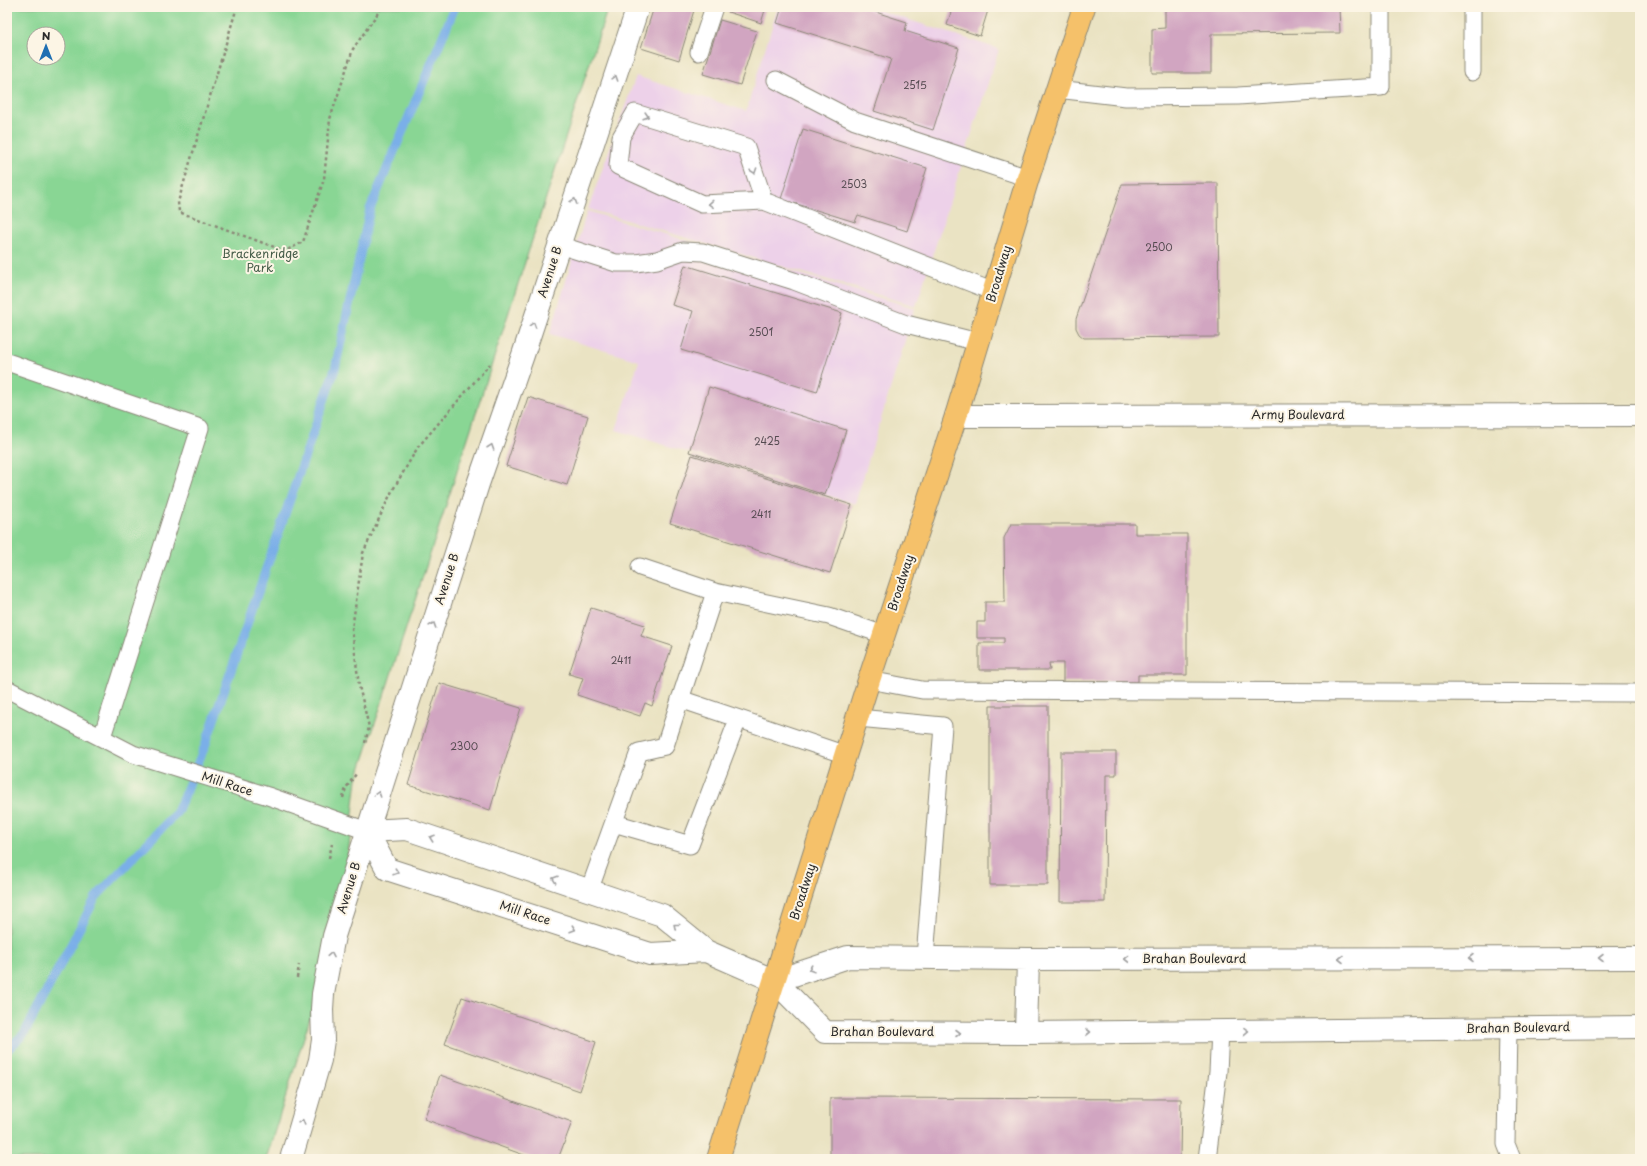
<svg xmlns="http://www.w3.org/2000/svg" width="1647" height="1166" font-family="'Playpen Sans',sans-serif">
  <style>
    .built { fill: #edd1e9 }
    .green { fill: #89d694; stroke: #5a8060; fill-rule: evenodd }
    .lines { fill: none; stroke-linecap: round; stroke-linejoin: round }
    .stream { stroke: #7aafe8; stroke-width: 9 }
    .building { fill: #d1a5c1 }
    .service-casing { stroke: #8a8777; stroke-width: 19 }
    .minor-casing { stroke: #8a8777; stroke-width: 24 }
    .primary-casing { stroke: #8a8777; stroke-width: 24 }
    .path { stroke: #8a8777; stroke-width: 2.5; stroke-dasharray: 3 3; stroke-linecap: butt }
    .service { stroke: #fff; stroke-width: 17 }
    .minor { stroke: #fff; stroke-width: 22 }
    .primary { stroke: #f5c16b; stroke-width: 22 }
    .oneway { stroke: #a0a0a0 }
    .labels { text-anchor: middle; stroke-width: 4; stroke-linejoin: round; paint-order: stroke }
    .number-label { font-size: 10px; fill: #544a50 }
    .park-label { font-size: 12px; fill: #475e4a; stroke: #fcf5e5 }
    .street-label { font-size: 12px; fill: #2b2b2b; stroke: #fcf5e5 }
  </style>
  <rect width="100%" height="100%" fill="#fcf5e5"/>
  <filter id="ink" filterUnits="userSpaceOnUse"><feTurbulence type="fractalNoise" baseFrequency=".025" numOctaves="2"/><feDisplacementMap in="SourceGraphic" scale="8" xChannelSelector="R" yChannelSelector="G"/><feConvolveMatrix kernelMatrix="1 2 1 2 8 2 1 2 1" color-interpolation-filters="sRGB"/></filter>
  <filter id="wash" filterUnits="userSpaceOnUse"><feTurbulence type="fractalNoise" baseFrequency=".012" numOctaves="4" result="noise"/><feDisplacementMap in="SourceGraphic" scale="16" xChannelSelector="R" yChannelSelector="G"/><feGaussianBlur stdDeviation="0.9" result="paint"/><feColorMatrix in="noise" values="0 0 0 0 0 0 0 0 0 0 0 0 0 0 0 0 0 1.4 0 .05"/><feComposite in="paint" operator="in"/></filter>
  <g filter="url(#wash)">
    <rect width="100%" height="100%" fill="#eae3c3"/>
    <!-- built -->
    <path class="built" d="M778 7H869L999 49 916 306 588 209 636 76 746 111Z
      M587 211 915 308 855 504 616 430 639 361 550 334Z"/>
    <!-- green -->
    <path class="green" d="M7 7H608L357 779 340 922 266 1159H7ZM34 34H58V58H34Z"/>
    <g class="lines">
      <!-- stream -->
      <path class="stream" d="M7 1050 24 1034 96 897 177 812 205 746 335 369 370 209 455 7"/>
    </g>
    <g id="blocks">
      <!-- building -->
      <path class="building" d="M654 7H695L679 60 641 48Z
        M729 7H766L761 23 728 12Z
        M782 7H860L907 22 905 31 959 48 933 130 874 111 891 59 777 23Z
        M948 7H989L980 36 947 25 952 9Z
        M1165 7H1339L1340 33 1211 34V73H1152V29L1165 28Z
        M720 20 757 31 740 85 703 74Z
        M803 129 927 168 907 231 858 215 855 222 781 199Z
        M1218 183 1219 337 1084 338 1079 334 1076 328V319L1122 184Z
        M685 265 842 313 817 392 681 350 693 311 672 305Z
        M709 387 846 430 825 495 689 452Z
        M528 397 588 416 567 485 506 466Z
        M692 455 852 505 830 573 670 523Z
        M1011 524H1135V534H1187V675H1138V682H1063V663H1049L1050 670H979V643H1004V638H977V622H985V602H1005L1004 538Z
        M591 608 645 625 641 636 672 646 652 706 645 703 640 716 577 695 583 678 569 674Z
        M439 683 521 708 490 810 408 785Z
        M990 706H1048V885H990Z
        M1061 752H1116V775H1106L1105 902H1060Z
        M462 997 596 1042 580 1091 445 1044Z
        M440 1075 572 1122 558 1159H535L424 1119Z
        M830 1098 1181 1099 1180 1159H830Z"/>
    </g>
  </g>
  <g filter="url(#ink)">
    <use href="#blocks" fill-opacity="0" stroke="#8a8777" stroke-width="1"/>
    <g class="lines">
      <defs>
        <path id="service" d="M1472 7V72
          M699 52 714 7
          M776 80 855 121 1028 178
          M1057 89 1126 97 1238 96 1381 87V7
          M764 201 746 147 635 113 621 137 618 166 702 204 764 201 994 292
          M559 245 616 263H636L657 260 683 251 703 252 794 281 906 324 978 342
          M7 362 200 428 102 737
          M640 567 715 592 829 616 884 635
          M869 680 922 690 1640 693
          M7 689 133 754 268 796 367 831
          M680 699 846 755
          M858 718 943 726 925 958
          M614 823 690 845 738 719
          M589 891 639 752 665 746 715 592
          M1508 1028 1506 1144 1512 1159
          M1207 1159 1218 1072 1220 1031"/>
        <path id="minor" d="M956 416 1640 415
          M367 831 407 829 662 915 706 951 775 981
          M367 831 387 869 650 954 706 951
          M1640 958 1028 959 848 957 775 981 825 1032 1026 1033 1640 1027
          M1026 1033 1028 959
          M291 1159 320 1060 323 1040 322 1009 323 994 334 936 478 484 523 355 638 7"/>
        <path id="primary" d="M718 1159 869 680 956 416 1028 178 1084 7"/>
      </defs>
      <!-- service casing -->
      <use href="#service" class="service-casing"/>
      <!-- minor casing -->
      <use href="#minor" class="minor-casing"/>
      <!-- primary casing -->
      <use href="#primary" class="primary-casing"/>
      <!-- path -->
      <path class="path" d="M237 7 178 202 179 212 285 251 303 242 324 179 330 119 353 49 382 7
        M365 743 369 727 359 686 352 629 363 553 391 493 418 447 490 364
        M343 798 346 788 356 774
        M329 858 332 844
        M297 978 299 965"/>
      <!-- service -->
      <use href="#service" class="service"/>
      <!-- minor -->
      <use href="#minor" class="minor"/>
      <!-- primary -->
      <use href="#primary" class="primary"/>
    </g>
    <!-- one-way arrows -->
    <defs><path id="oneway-chevron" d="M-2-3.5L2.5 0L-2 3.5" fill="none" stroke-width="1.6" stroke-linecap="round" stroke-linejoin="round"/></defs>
    <g class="oneway">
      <use href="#oneway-chevron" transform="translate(615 78) rotate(-72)"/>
      <use href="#oneway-chevron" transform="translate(646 116) rotate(17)"/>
      <use href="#oneway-chevron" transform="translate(754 171) rotate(71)"/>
      <use href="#oneway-chevron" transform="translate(574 201) rotate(-71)"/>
      <use href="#oneway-chevron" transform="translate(711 204) rotate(177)"/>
      <use href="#oneway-chevron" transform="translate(533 325) rotate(-72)"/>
      <use href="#oneway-chevron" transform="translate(491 447) rotate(-71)"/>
      <use href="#oneway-chevron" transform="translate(433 625) rotate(-72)"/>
      <use href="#oneway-chevron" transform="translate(378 794) rotate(-72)"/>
      <use href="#oneway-chevron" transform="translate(432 838) rotate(-161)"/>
      <use href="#oneway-chevron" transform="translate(396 872) rotate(18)"/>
      <use href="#oneway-chevron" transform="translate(555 879) rotate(-161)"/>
      <use href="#oneway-chevron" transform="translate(676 926) rotate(-141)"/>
      <use href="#oneway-chevron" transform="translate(573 929) rotate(18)"/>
      <use href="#oneway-chevron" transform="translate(331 955) rotate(-79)"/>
      <use href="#oneway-chevron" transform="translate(1471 958) rotate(180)"/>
      <use href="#oneway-chevron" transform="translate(1601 958) rotate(180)"/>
      <use href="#oneway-chevron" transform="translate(1127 959) rotate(180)"/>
      <use href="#oneway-chevron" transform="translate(1341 959) rotate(180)"/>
      <use href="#oneway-chevron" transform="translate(811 969) rotate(162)"/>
      <use href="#oneway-chevron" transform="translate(1246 1031) rotate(-1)"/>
      <use href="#oneway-chevron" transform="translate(1088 1032)"/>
      <use href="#oneway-chevron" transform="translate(958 1033)"/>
      <use href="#oneway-chevron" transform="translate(302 1122) rotate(-73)"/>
    </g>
  </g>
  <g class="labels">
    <!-- number labels -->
    <g class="number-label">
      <text x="915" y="89">2515</text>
      <text x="854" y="188">2503</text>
      <text x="1159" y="251">2500</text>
      <text x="761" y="336">2501</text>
      <text x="767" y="445">2425</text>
      <text x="761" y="518">2411</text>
      <text x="621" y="664">2411</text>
      <text x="464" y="750">2300</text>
    </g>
    <!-- park labels -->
    <g class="park-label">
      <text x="260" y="258">Brackenridge<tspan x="260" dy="14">Park</tspan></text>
    </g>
    <!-- street labels -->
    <g class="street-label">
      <text transform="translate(550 272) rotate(-72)" y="4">Avenue B</text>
      <text transform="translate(999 274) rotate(-73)" y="4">Broadway</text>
      <text x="1298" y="419">Army Boulevard</text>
      <text transform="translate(447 579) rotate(-72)" y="4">Avenue B</text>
      <text transform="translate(901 583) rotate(-72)" y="4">Broadway</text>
      <text transform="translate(227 784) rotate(18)" y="4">Mill Race</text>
      <text transform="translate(349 888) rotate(-73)" y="4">Avenue B</text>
      <text transform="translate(803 892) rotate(-72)" y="4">Broadway</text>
      <text transform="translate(525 913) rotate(18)" y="4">Mill Race</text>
      <text x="1194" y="963">Brahan Boulevard</text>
      <text transform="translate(1518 1028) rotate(-1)" y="4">Brahan Boulevard</text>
      <text x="882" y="1036">Brahan Boulevard</text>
    </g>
  </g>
  <!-- margin -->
  <rect width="1647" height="1166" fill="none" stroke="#fcf5e5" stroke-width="24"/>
  <!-- north arrow -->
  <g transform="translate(46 46)"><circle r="19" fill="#fcf5e5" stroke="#a8a49b"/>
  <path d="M0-3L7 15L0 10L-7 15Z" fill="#1f6fb2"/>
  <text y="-6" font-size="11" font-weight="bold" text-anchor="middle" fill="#2b2b2b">N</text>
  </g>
</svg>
